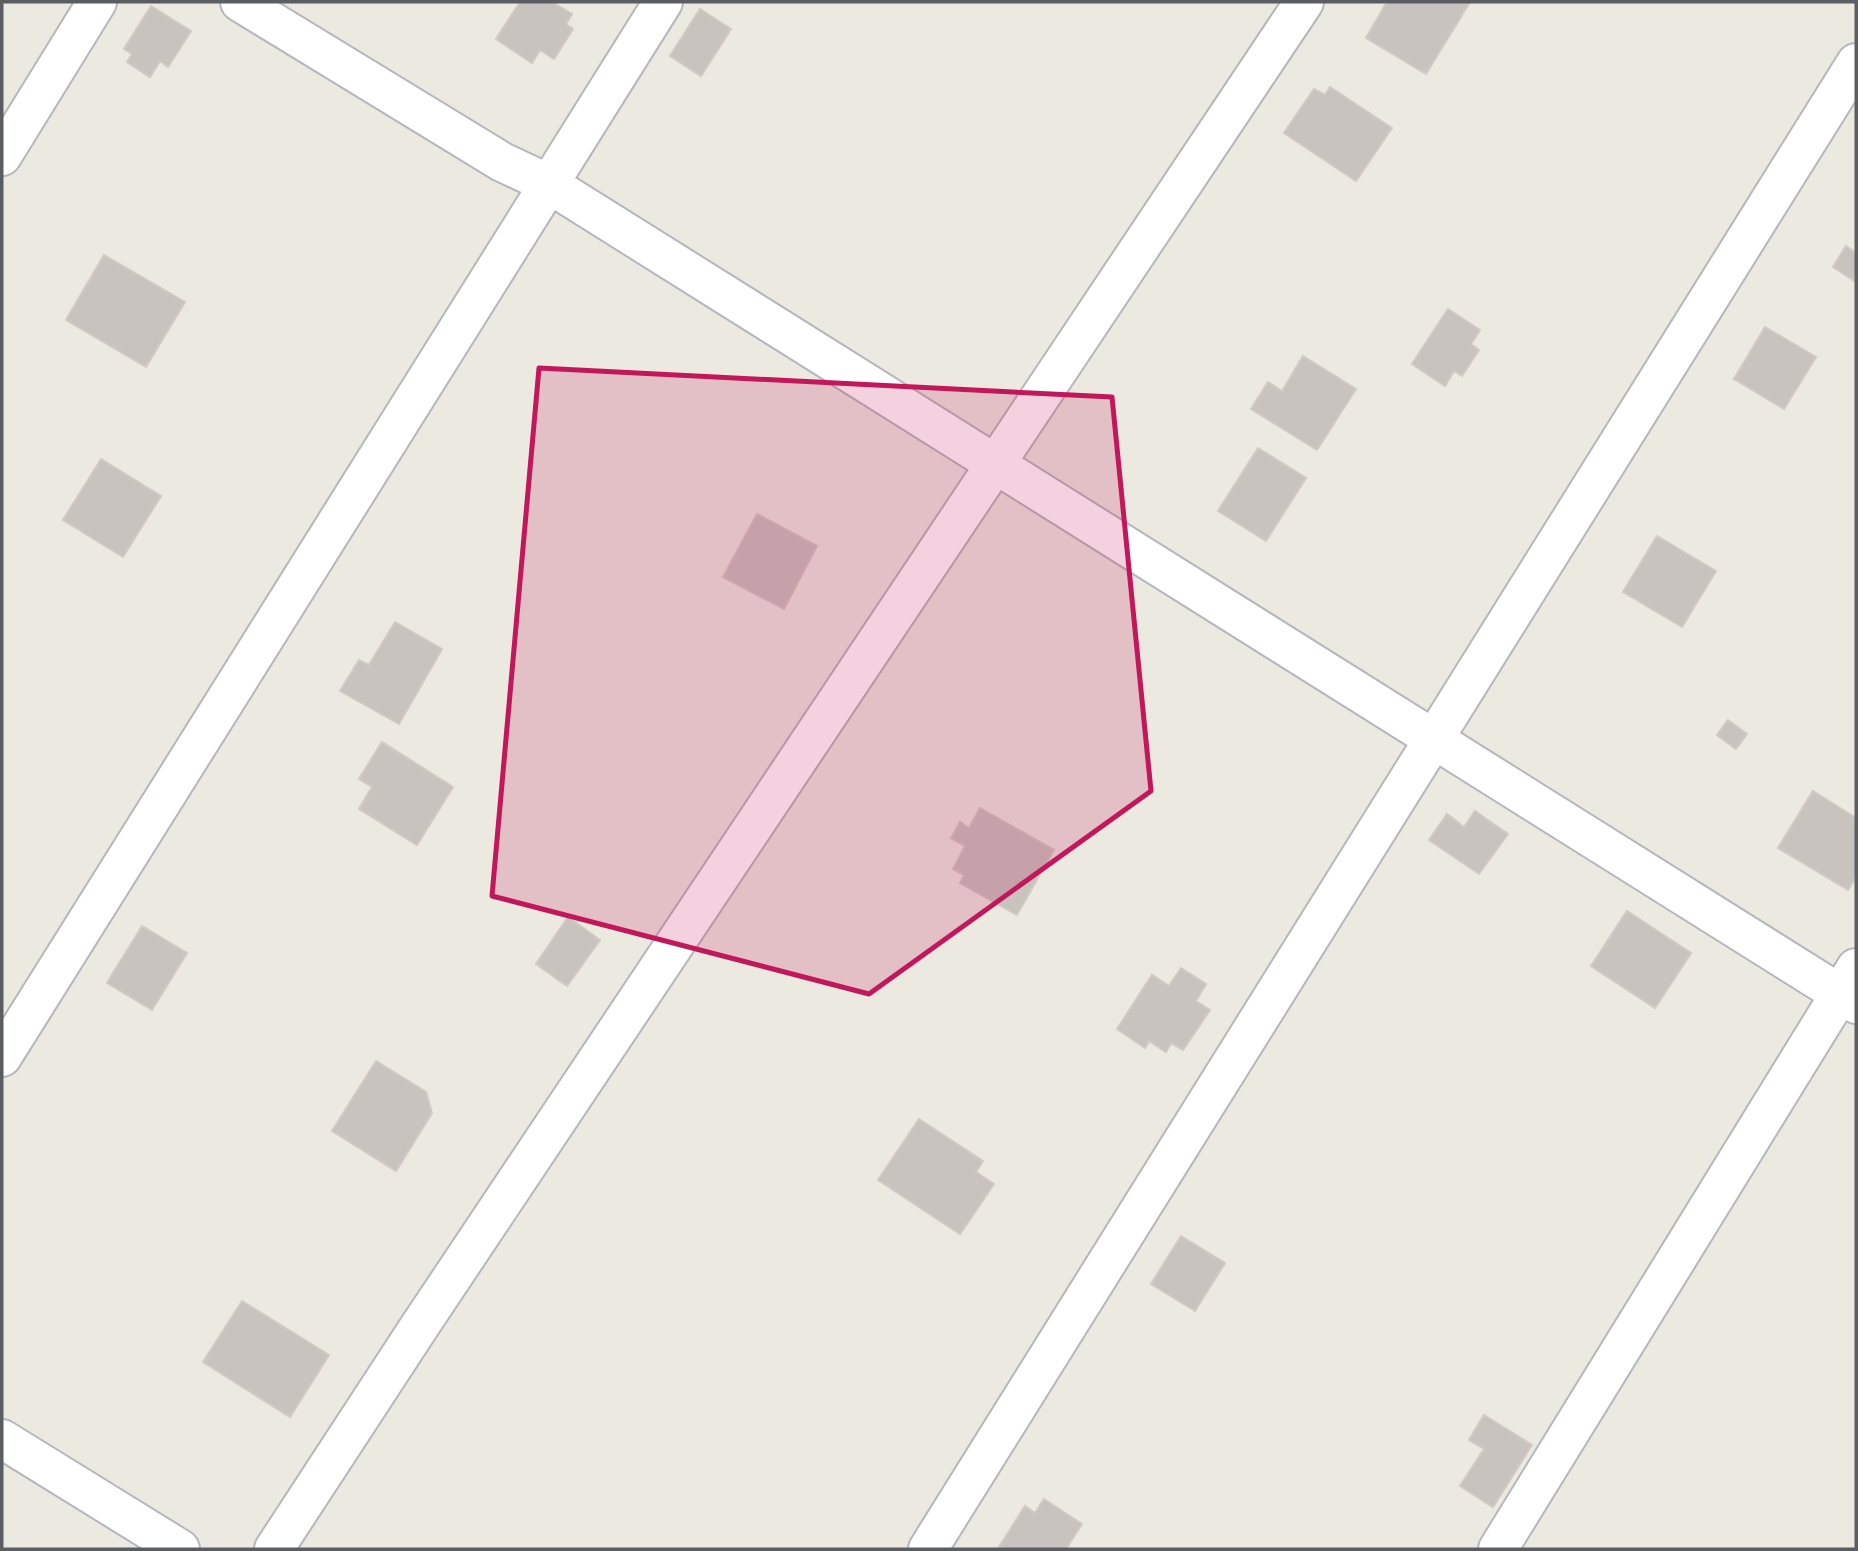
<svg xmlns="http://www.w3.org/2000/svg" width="1858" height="1551" font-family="Mulish,sans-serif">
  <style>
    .building { fill: #c8c3be; stroke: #d0cac0; stroke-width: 2 }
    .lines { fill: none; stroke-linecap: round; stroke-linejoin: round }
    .minor-casing { stroke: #b4b7bb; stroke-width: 42 }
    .minor { stroke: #fff; stroke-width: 38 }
    .marked { fill: #c2185b; fill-opacity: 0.2; stroke: #c2185b; stroke-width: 5; stroke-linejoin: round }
  </style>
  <rect width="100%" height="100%" fill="#ece9e1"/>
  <!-- building -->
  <path class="building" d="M520 2H552L572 14 566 24 573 29 554 59 540 50 532 63 496 39Z
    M1387 2H1470L1426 74 1366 38Z
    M151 6 191 31 168 67 160 61 150 77 127 62 132 54 124 49Z
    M700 9 731 29 701 76 670 56Z
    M1330 87 1392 128 1356 181 1284 133 1314 89 1325 95Z
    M1846 246 1856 253V282L1833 267Z
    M104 255 185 302 146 367 66 320Z
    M1448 309 1480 330 1471 344 1479 350 1462 376 1454 371 1445 386 1412 364Z
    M1765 327 1816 357 1784 409 1734 379Z
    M1303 356 1356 389 1317 450 1251 409 1268 382 1282 391Z
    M1258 448 1306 478 1266 541 1218 511Z
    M101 459 161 496 123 557 63 520Z
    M757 514 817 546 784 609 723 577Z
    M1657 536 1716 571 1682 627 1623 592Z
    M395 622 442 649 399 724 340 691 359 660 369 665Z
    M1728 720 1747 734 1736 749 1717 735Z
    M382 742 453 787 417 845 359 809 372 787 359 779Z
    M1813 791 1856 818V877L1848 890 1778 848Z
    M980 808 1054 850 1017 915 960 883 964 875 953 869 965 846 951 838 960 822 969 828Z
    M1475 811 1508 834 1479 874 1429 840 1447 814 1464 827Z
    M1627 911 1691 953 1655 1008 1591 966Z
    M568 917 600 940 567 986 536 964Z
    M142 926 187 953 152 1010 107 983Z
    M1181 968 1206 984 1196 1001 1210 1010 1183 1050 1171 1043 1166 1052 1149 1041 1145 1048 1117 1029 1152 975 1169 986Z
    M376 1061 426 1092 432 1113 396 1171 332 1131Z
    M919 1119 983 1161 976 1172 994 1184 960 1234 878 1180Z
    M1181 1236 1225 1263 1195 1311 1151 1284Z
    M242 1301 329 1355 290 1417 203 1362Z
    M1484 1415 1532 1445 1493 1507 1460 1486 1484 1449 1469 1440Z
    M1044 1499 1082 1524 1066 1549H1002L999 1547 1025 1506 1035 1513Z"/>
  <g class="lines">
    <defs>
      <path id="minor" d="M240 2 502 162 549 184 1856 1004
        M2 156 97 2
        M2 1057 663 2
        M2 1439 180 1549
        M274 1549 419 1327 1304 2
        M928 1549 1856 63
        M1498 1549 1856 968"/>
    </defs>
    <!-- minor casing -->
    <use href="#minor" class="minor-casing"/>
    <!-- minor -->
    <use href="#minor" class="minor"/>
  </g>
  <!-- marked area -->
  <path class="marked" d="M539 368 1112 397 1151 791 869 994 492 896Z"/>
  <!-- border -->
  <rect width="1858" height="1551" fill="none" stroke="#5a5e62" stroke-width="7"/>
</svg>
